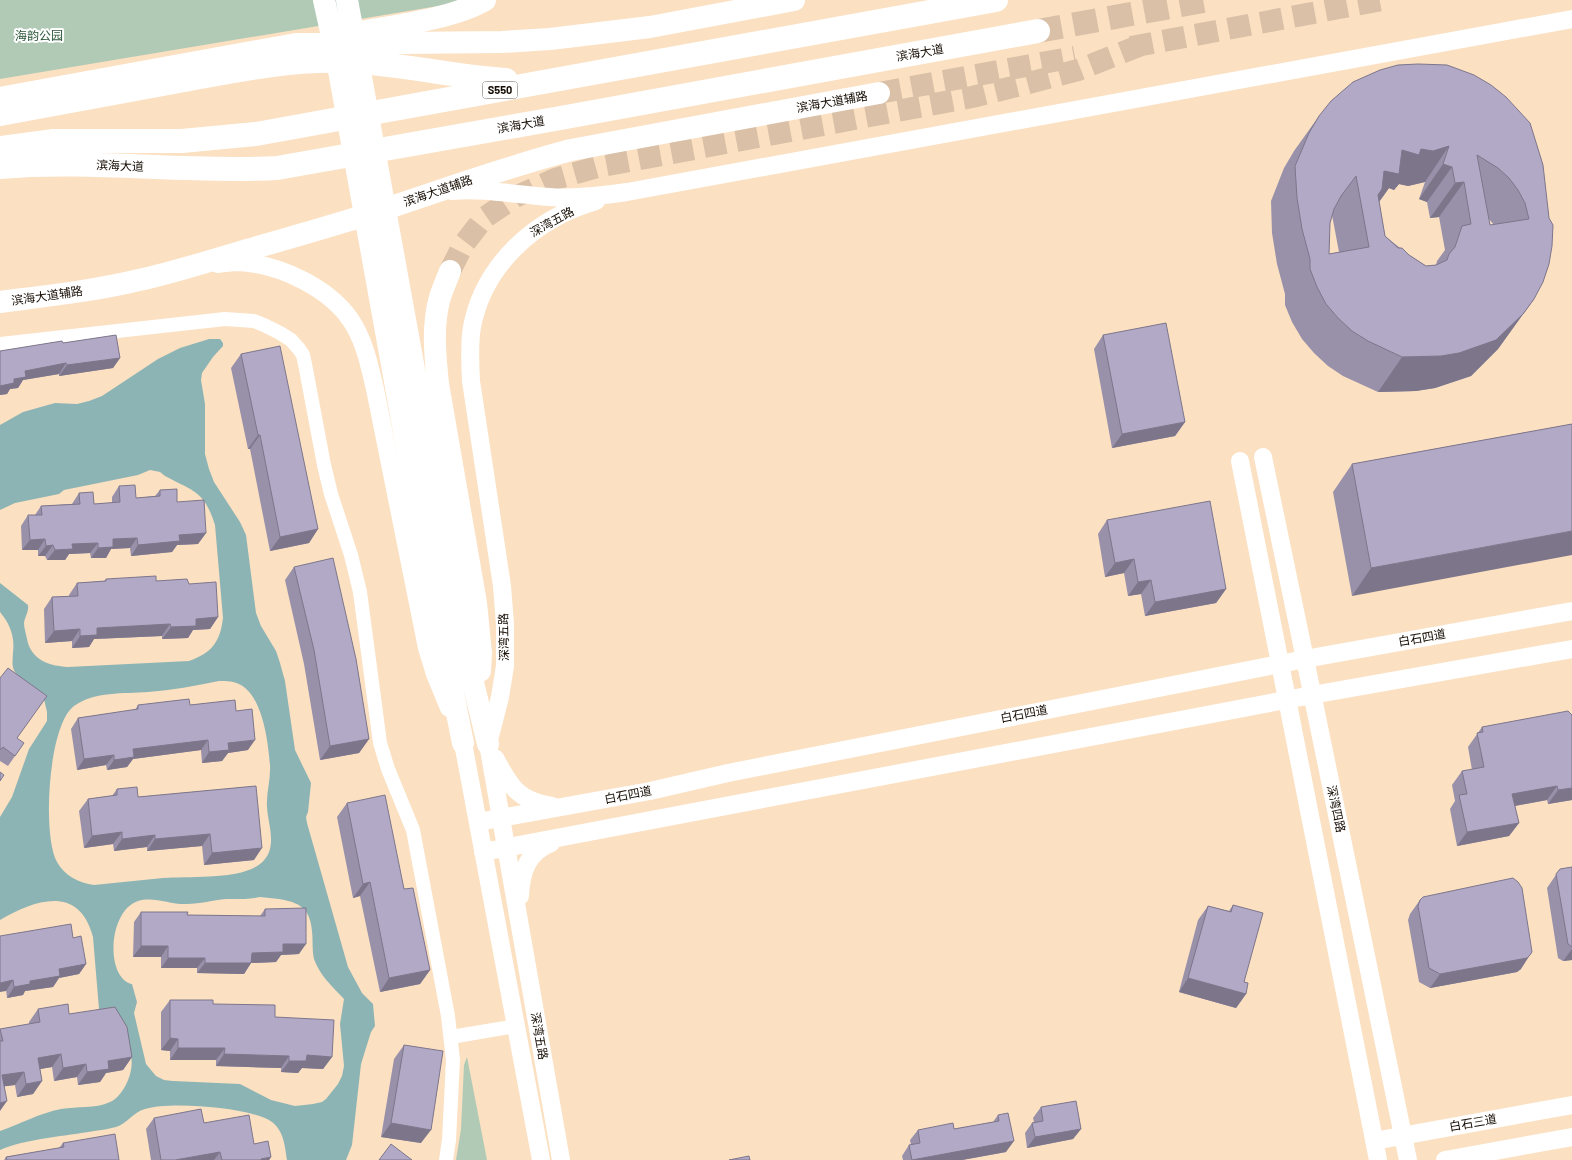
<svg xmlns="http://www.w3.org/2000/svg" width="1572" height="1160" font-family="Barlow,'Noto Sans SC',sans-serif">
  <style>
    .green { fill: #b1cab6 }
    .water { fill: #8db4b4; fill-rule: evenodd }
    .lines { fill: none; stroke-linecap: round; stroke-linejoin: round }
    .primary-tunnel { stroke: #d9c0a6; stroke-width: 22; stroke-dasharray: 22 11; stroke-linecap: butt }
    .trunk-tunnel { stroke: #d9c0a6; stroke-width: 24; stroke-dasharray: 24 12; stroke-linecap: butt }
    .minor { stroke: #fff; stroke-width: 14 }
    .tertiary { stroke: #fff; stroke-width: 18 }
    .primary { stroke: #fff; stroke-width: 22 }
    .trunk { stroke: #fff; stroke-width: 24 }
    .wall { fill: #9991aa; fill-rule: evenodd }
    .shaded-wall { fill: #7d768b }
    .building { fill: #b2a9c6; stroke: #7d768b; fill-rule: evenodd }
    .labels { text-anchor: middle; stroke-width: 4; stroke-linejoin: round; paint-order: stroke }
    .shield { fill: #fff; stroke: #5c564f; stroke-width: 1 }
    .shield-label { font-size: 11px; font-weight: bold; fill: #160d04 }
    .park-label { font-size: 12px; fill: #2a5636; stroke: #fff }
    .street-label { font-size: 12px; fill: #160d04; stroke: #fff }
  </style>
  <rect width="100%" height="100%" fill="#fbe0c2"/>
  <!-- green -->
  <path class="green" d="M0 0H458L444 5 0 79Z
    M467 1057 487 1160H456L461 1129 464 1065Z"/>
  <!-- water -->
  <path class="water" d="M209 339H220L223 343V346L213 357 202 373 201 380 205 404V454L209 469 214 482 240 522 246 535 256 613 261 626 276 651 280 663 285 681 295 750 311 783 308 812 306 817 307 823 348 967 362 993 373 1004 375 1026 371 1032 361 1064 352 1145 346 1160H287C285 1147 284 1131 272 1122 251 1107 170 1101 145 1109 133 1112 127 1124 116 1127 109 1129 101 1130 94 1131 66 1136 25 1139 0 1150V1131C20 1124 40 1113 61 1109 77 1106 95 1109 110 1102 125 1095 136 1068 130 1053 125 1042 108 1017 99 1009L93 937C79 884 35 900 0 920V817L12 797 29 749 47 721V712L44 699C36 692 20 681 15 672 11 666 13 659 13 652 15 637 10 624 0 612V583L28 605C29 612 25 616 24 623 24 628 26 634 27 639 31 660 49 666 68 667L189 661C212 653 220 642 223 618L215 525C204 491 195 492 165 476L160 472 150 470 138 475 64 490 59 494 15 503 0 510V425L23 412 55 403 77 404 89 401 102 396 158 359 180 348ZM219 681C227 681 234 681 241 685 263 698 268 742 270 765 271 779 266 793 267 807 268 826 279 849 260 864 240 880 188 876 163 878 140 880 117 883 94 885 79 883 65 876 57 862 42 836 48 725 74 706 95 691 123 694 148 692 172 690 195 686 219 681ZM260 897C286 900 310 899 312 931 313 940 312 950 314 959 320 976 332 986 344 999L340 1024 344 1066 342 1076 338 1084 326 1099 322 1102 313 1104 295 1106 271 1100 240 1084 173 1081 164 1080 156 1076 146 1064 134 1013 137 1002 132 984C105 978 108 911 138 901 154 896 171 905 187 904 200 904 213 900 226 899 232 899 238 899 245 899 250 899 255 898 260 897Z"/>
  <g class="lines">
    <!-- primary-tunnel -->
    <path class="primary-tunnel" d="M1131 47 1382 0
      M879 93 1075 57
      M450 271 463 245 484 218 515 197 555 179 597 167 972 97 1025 84 1078 70 1144 44"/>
    <!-- trunk-tunnel -->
    <path class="trunk-tunnel" d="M1038 31 1208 0"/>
    <!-- minor -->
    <path class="minor" d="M0 344 225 319 254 321 264 325 280 333 291 340 299 349 303 355 305 364 324 465 331 494 351 555 360 592 380 743 388 769 413 830 448 1016 453 1060 449 1140 446 1160
      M451 1037 516 1026"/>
    <!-- tertiary -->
    <path class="tertiary" d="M452 191C484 188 517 195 549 197 575 199 601 196 627 192L1572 19
      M218 264C225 263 231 262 238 262 280 264 334 289 355 327 366 347 370 368 375 389L427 648 435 674 449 708
      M1263 457 1305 659 1408 1160
      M1240 461 1378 1160
      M459 732 463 743 541 1160
      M495 758C510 786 518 801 552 806
      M478 822 650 791 728 773 1305 659 1572 611
      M483 852 1312 695 1572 649
      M520 896C521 873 527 852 551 843
      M1374 1141 1572 1105
      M561 1160 488 744 500 697 505 666V624L502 586 471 381C470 363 469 344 472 327 484 264 536 218 596 201
      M1445 1160 1572 1137"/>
    <!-- primary -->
    <path class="primary" d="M324 0 336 54 436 609 463 743
      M347 0 457 606 469 666 488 744
      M355 33C392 26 453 19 485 0
      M0 98 296 44 502 42 550 39 650 27 794 0
      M450 271C447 279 443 288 440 297 432 325 435 354 438 384L476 603 481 653 480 671
      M0 302C46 296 93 291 139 280 172 273 205 262 237 253 285 239 332 226 379 211 443 190 506 167 571 150L879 93"/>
    <!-- trunk -->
    <path class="trunk" d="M0 114C60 103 119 92 179 81 233 71 289 59 344 61 399 63 452 77 506 80
      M0 148 54 141H182L256 134 996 0
      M0 167C92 159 185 173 277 168L555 119 1038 31"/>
  </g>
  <!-- wall -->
  <path class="wall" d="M1319 116 1530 123 1534 299 1498 349 1471 376 1435 388 1416 391 1378 392 1343 376 1328 366 1314 353 1302 339 1292 322 1285 305V294L1277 264 1272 233 1271 201 1284 168 1294 151ZM1425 182 1419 199 1427 202 1430 218 1439 217 1445 250 1437 261 1436 265 1426 266 1409 255 1385 236 1379 202 1389 188 1394 190 1399 184 1408 186ZM1332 215 1339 252 1329 254 1330 223ZM1488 218 1494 225H1490Z
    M1103 335 1185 422 1175 436 1112 448 1094 349Z
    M63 343 120 358 113 368 59 376V374L23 380 18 388 10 389 7 394 0 395V351Z
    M241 354 318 529 309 543 270 551 250 449H248L231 368Z
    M1572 424 1352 596 1333 492 1352 464Z
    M119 486 136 498 155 496 160 490 177 502 206 533 198 544 177 545 172 552 131 556 130 548 111 549 106 558H91L90 553 69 554 65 560H47L45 556H38V550H22L21 526 28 515H35L41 506 72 504 79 493 94 504 112 503V497Z
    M1107 520 1226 589 1216 603 1145 616 1141 594 1128 596 1124 573 1105 577 1098 534Z
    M294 567 369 739 359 753 320 760 304 664 285 580Z
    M106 579 156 581 189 584 218 617 210 629 193 630 188 638 162 639V636L94 639 89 647 72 648V641L45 643 44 609 52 597 69 596V595L77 583 104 581Z
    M0 678 17 738 15 756 8 766 0 761Z
    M138 705H190L236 711 248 750 228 753 222 761 202 763 201 750 133 759 127 767 107 770 106 765 77 770 71 729 78 718 135 710Z
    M1572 715V800L1548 804 1547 800 1515 806 1519 823 1509 836 1457 846 1450 809 1455 801 1452 785 1462 771 1472 770 1468 747 1482 727Z
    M256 786 254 860 204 865 202 846 147 851V847L114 851 113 844 84 848 79 811 88 799 112 796 117 789 138 797Z
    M347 803 404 889 430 970 420 984 380 992 360 896 353 898 337 817Z
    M1572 867V960L1563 961 1558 958 1547 888 1560 869Z
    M1420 900 1521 969 1517 972 1430 988 1419 982 1408 920 1410 914Z
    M1233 905 1246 994 1236 1008 1179 992 1198 920 1208 906 1229 911Z
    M265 909 299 954 281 955 276 962 251 963 244 974 197 973V968H161V957H133L134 922 141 912 187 915 260 916Z
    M0 936 73 938 86 964 79 974 59 978 53 987 25 991 23 995 7 998Z
    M170 1000 213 1004 275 1017 332 1057 323 1069 302 1068 298 1073 281 1072V1068L216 1066V1060H170V1051L161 1050V1012Z
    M38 1009 69 1014 132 1057 123 1070 106 1073 100 1082 78 1085 77 1077 54 1081 52 1067 40 1069 42 1081 33 1094 17 1097 15 1085 4 1086 0 1111V1029L29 1024V1022Z
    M404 1045 421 1143 381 1137 394 1059Z
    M1041 1107 1081 1129 1073 1139 1027 1148 1025 1133 1032 1123 1034 1122 1033 1118Z
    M998 1115 1006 1152 962 1160H903L902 1156 909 1145H911L910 1140 918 1130 954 1129 993 1122Z
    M154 1118 204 1123 254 1144 271 1157 269 1160H151L146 1129Z
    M63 1143 119 1160H4L6 1157 59 1148Z"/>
  <!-- shaded-wall -->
  <path class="shaded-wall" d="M1449 146 1425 182 1408 186 1399 184 1394 190 1389 188 1374 209 1384 171 1402 150Z
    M1443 164 1452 167 1427 202 1419 199Z
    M1464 182 1439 217 1430 218 1455 183Z
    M1534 299 1498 349 1471 376 1435 388 1416 391 1378 392 1402 357Z
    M120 358 113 368 59 376 67 365Z
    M66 363 59 374 23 380 18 388 10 389 7 394 0 395V386L14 379 25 371Z
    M1185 422 1175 436 1112 448 1122 434Z
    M258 435H260L250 449H248Z
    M318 529 309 543 270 551 280 537Z
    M1572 531V555L1352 596 1371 568Z
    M206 533 198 544 177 545 172 552 131 556 138 545 179 535Z
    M137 538 130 548 111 549 106 558H91L98 548 113 539Z
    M45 539 38 550H22L30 540Z
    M98 543 90 553 69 554 65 560H47L55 550 72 544Z
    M53 545 45 556H38L46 546Z
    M1134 559 1124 573 1105 577 1115 563Z
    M1151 580 1141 594 1128 596 1138 582Z
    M1226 589 1216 603 1145 616 1155 602Z
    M218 617 210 629 193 630 188 638 162 639 171 627 196 619Z
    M170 624 162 636 94 639 89 647 72 648 80 636 97 628Z
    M80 629 72 641 45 643 54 631Z
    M369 739 359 753 320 760 330 746Z
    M208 740 201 750 133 759 127 767 107 770 114 760 133 749Z
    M255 740 248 750 228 753 222 761 202 763 209 752 228 743Z
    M114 755 106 765 77 770 84 759Z
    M1557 786 1547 800 1503 808 1512 794Z
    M1572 788V800L1548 804 1558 790Z
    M1519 823 1509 836 1457 846 1467 832Z
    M122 832 113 844 84 848 92 836Z
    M210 834 202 846 147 851 155 839Z
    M155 835 147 847 114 851 122 839Z
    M262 848 254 860 204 865 212 853Z
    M370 882 360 896 353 898 363 884Z
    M283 944H306L299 954 281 955 276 962 251 963 244 974 197 973 205 963 252 953Z
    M141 946H168L161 957H133Z
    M1572 949V960L1563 961Z
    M1530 955 1521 969 1517 972 1430 988 1440 974Z
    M168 958H205L197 968H161Z
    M86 964 79 974 59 978 53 987 25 991 23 995 7 998 14 987 30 981 59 969Z
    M430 970 420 984 380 992 389 978Z
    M1188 978 1246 994 1236 1008 1179 992Z
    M13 980 6 991 0 992V983Z
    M170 1038 178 1039 170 1051 161 1050Z
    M178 1048H225L216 1060H170Z
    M61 1054 52 1067 29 1071 38 1058Z
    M224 1054 289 1056 281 1068 216 1066Z
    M307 1055 332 1057 323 1069 302 1068 298 1073 281 1072 289 1061Z
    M132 1057 123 1070 106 1073 100 1082 78 1085 87 1072 108 1061Z
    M86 1064 77 1077 54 1081 63 1068Z
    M24 1072 15 1085 0 1087 2 1075Z
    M42 1081 33 1094 17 1097 26 1084Z
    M7 1101 0 1111V1103Z
    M391 1123 431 1130 421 1143 381 1137Z
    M1081 1129 1073 1139 1027 1148 1035 1137Z
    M1014 1141 1006 1152 962 1160H912Z
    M220 1152 214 1160H175Z
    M271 1157 269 1160H260L261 1159Z"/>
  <!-- building -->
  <path class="building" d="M1418 64 1447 65 1474 75 1491 85 1506 97 1530 123 1543 165 1549 218 1553 225 1552 246 1549 264 1543 282 1534 299 1523 314 1496 340 1459 353 1441 356 1402 357 1368 341 1352 331 1338 318 1326 304 1317 287 1310 269V259L1302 229 1297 198 1295 166 1309 133 1319 116 1331 101 1353 82 1380 70 1398 65ZM1449 146 1443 164 1452 167 1455 183 1464 182 1471 224 1462 226 1455 247 1449 254 1447 260 1436 265 1426 266 1409 255 1402 248H1398L1385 236 1378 195 1382 189 1384 171 1399 174 1402 150 1419 155 1421 149 1433 151ZM1477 155 1498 168 1509 178 1518 190 1525 203 1529 219 1490 225ZM1356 176 1369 247 1329 254 1330 223 1334 209 1341 196Z
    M1166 323 1185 422 1122 434 1103 335Z
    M116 335 120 358 67 365 66 363 25 371 26 377 14 379V383L0 386V351L62 341 63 343Z
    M280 346 318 529 280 537 260 435H258L241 354Z
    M1572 424V531L1371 568 1352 464Z
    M135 485 136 498 160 496V490L177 489V502L204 500 206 533 179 535 180 541 138 545 137 538 113 539V547L98 548V543L72 544 73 549 55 550 53 545 46 546 45 539 30 540 28 515H42L41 506 80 504 79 493 93 492 94 504 120 502 119 486Z
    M1210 501 1226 589 1155 602 1151 580 1138 582 1134 559 1115 563 1107 520Z
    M333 558 356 659 369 739 330 746 314 650 294 567Z
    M156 576V581L187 579 189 584 216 582 218 617 196 619V626L171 627 170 624 97 628V635L80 636V629L54 631 52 597 78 596 77 583 106 581V579Z
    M8 668 47 696 17 738 24 743 15 756 3 747 0 750V678Z
    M189 699 190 705 235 700 236 711 252 709 255 740 228 743 229 750 209 752 208 740 133 749 134 757 114 760V755L84 759 78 718 138 709V705Z
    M1568 711 1572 715V788L1558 790 1557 786 1512 794 1519 823 1467 832 1459 795 1467 794 1462 771 1484 767 1477 733 1483 732 1482 727Z
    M0 772 4 775 0 781Z
    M256 786 262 848 212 853 210 834 155 839V835L122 839V832L92 836 88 799 117 795V789L137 787 138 797Z
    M385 795 404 889 413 888 430 970 389 978 370 882 363 884 347 803Z
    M1572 867V947L1568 944 1556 874 1560 869Z
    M1513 878 1518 882 1522 888 1532 952 1530 955 1527 958 1440 974 1429 968 1418 906 1420 900 1423 897Z
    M1233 905 1263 913 1244 982 1248 983 1246 994 1188 978 1208 906 1231 912Z
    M306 908V944H283V952L252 953 251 963H205V958H168V946H141V912H188L187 915 265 916V909Z
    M71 924 73 938 81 936 86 964 59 969 60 976 30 981V984L14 987 13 980 0 983V936Z
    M170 1000H213V1004L275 1005V1017L334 1020 332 1057 307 1055 306 1061H289V1056L224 1054 225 1048H178V1039L170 1038Z
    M68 1004 69 1014 115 1007 127 1027 132 1057 108 1061 109 1069 87 1072 86 1064 63 1068 61 1054 38 1058 42 1081 26 1084 24 1072 2 1075 7 1101 0 1103V1041H3L0 1029 40 1022 38 1009Z
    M404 1045 443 1051 431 1130 391 1123Z
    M1076 1101 1081 1129 1035 1137 1032 1123 1043 1121 1041 1107Z
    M201 1109 204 1123 249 1115 254 1144 268 1141 271 1157 261 1159V1160H222L220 1152 175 1160H161L154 1118Z
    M1008 1113 1014 1141 912 1160 909 1145 920 1143 918 1130 953 1123 954 1129 999 1121 998 1115Z
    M115 1134 119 1160H7L6 1157 64 1147 63 1143Z
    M391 1144 412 1160H379Z
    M749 1156 750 1160H729Z"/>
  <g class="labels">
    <!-- shield labels -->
    <rect class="shield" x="482.5" y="81.5" width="35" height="17" rx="4"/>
    <g class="shield-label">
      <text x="500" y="94">S550</text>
    </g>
    <!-- park labels -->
    <g class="park-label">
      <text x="39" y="40">海韵公园</text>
    </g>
    <!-- street labels -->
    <g class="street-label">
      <text transform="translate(920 53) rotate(-10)" y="4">滨海大道</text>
      <text transform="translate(832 102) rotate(-10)" y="4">滨海大道辅路</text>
      <text transform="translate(521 125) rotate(-10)" y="4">滨海大道</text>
      <text transform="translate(120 166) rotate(2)" y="4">滨海大道</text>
      <text transform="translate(438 191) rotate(-19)" y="4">滨海大道辅路</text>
      <text transform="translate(552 222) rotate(-29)" y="4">深湾五路</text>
      <text transform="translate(47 296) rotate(-8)" y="4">滨海大道辅路</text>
      <text transform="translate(504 637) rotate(-91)" y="4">深湾五路</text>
      <text transform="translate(1422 638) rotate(-10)" y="4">白石四道</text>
      <text transform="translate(1024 714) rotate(-11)" y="4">白石四道</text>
      <text transform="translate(628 795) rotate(-11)" y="4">白石四道</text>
      <text transform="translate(1336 809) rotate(78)" y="4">深湾四路</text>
      <text transform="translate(539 1036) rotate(80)" y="4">深湾五路</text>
      <text transform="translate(1473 1123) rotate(-10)" y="4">白石三道</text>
    </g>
  </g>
</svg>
